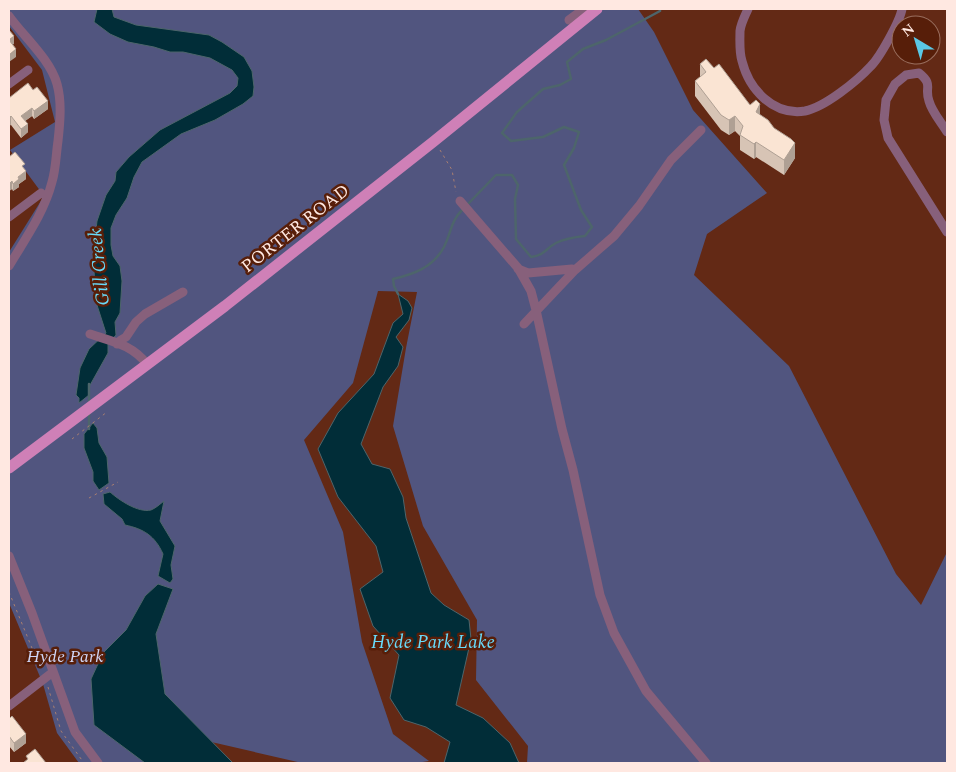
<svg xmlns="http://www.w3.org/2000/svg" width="956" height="772" font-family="Spectral,serif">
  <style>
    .green { fill: #51557f }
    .water { fill: #012d38; stroke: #4d656b }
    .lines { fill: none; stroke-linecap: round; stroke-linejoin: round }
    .stream { stroke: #4d656b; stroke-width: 2.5 }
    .path { stroke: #a97f71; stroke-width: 1; stroke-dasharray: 2.5 4; stroke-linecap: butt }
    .minor { stroke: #87607b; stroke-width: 9 }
    .major { stroke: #cf80b7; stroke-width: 11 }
    .wall { fill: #d7c4b5 }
    .shaded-wall { fill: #afa094 }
    .building { fill: #fae4d3; stroke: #afa094 }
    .labels { text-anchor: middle; stroke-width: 5; stroke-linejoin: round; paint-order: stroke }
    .street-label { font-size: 18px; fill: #ffe8e1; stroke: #571e09 }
    .park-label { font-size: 18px; font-style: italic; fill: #ced3f3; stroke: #571e09 }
    .water-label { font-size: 19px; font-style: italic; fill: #68daf9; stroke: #571e09 }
  </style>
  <rect width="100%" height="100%" fill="#632915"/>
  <!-- green -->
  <path class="green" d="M9 9H638L654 32 693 110 767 193 707 234 694 275 789 366 896 574 921 605 947 552V763H527L528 746 476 680 477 620 423 526 393 426 406 348 417 292 378 291 353 383 304 440 343 532 362 642 393 734 429 761 416 763H302L181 735 146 763H79L57 733 43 684 9 603V252L44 196 10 150 55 122 42 70 9 26Z"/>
  <!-- water -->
  <path class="water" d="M97 9H112L114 17 136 25 209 35 222 42 244 57 252 71 254 87 253 96 243 104 215 120 181 134 142 162 134 177 127 198 116 215 111 228V245L113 256 120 266 122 281 120 313 115 322 116 335 108 344V353L89 387V395L79 403V398L76 395 80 368 89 349 106 333 96 302 93 255 97 221 106 195 115 181 116 172 129 157 160 130 230 93 237 86 238 78 232 70 210 58 183 52H170L154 47 128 42 110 34 94 22Z
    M398 294 408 301 412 308 409 320 396 337 403 347 398 366 383 387 361 444 372 464 390 469 403 497 406 518 431 593 444 605 469 620 471 639 456 705 483 718 510 743 519 763H444L450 742 426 727 404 720 390 698 399 655 373 626 360 589 383 572 376 546 338 497 318 449 338 413 374 374 393 323 403 314Z
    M93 423 97 428 99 443 107 457 109 483 99 490 93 481V472L84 448V434Z
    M110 492C119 500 138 513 151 510 156 508 160 504 164 501L160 521 175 546 171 565 173 579 170 583 158 576 163 554C155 536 144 529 125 525L122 519 104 504 103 494Z
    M158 584 173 589 156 634 165 694 233 763H145L94 725 91 679 103 653 126 630 145 596Z"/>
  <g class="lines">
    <!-- stream -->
    <path class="stream" d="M467 205 496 175H512L518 185 515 199 516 239 531 257C545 255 545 249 556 243 566 238 575 237 585 236L592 227 581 210 564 165 574 148 579 132 564 127 543 137 511 141 502 133 517 112 543 89 560 85 571 79 567 62 583 49 606 40 660 11V9
      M398 294 394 286 393 279C415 274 433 267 444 247 452 231 450 222 463 209
      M89 384V404
      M89 412V429"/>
    <!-- path -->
    <path class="path" d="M440 150 452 170 456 192
      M72 439 107 412
      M89 498 118 482
      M9 592 41 670
      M48 687 61 731 84 763"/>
    <!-- minor -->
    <path class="minor" d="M748 9C745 16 741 23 740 31 740 40 739 52 742 61 749 89 773 116 805 111 825 107 857 81 871 66 880 57 900 21 902 9
      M9 16C24 37 50 59 57 84 62 102 60 123 58 141 56 154 56 169 52 182 44 213 25 239 9 266
      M569 20 584 9
      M9 84 28 70
      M947 132C941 122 932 112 929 101 924 87 934 85 919 73L906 75 895 84 886 100 884 120 888 138 947 232
      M460 201 518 268 531 291 536 310 562 429 573 470 600 595 614 633 646 691 706 763
      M9 217 41 193
      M518 269 528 273 572 269 575 270
      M524 324 575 270 614 236 639 206 671 160 701 130
      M90 334C113 342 131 344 147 364
      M117 344 121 340 126 337 136 322 145 314 183 292
      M9 556 32 613 75 732 98 763
      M9 706 53 672"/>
    <!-- major -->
    <path class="major" d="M9 468 225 306 433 142 597 9"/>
  </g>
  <!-- wall -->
  <path class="wall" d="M700 64 714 68 760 115 795 158 784 175 756 157 754 159 740 150V136L735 131 729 135 721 130 695 96V81L700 77Z
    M9 98 48 109 34 119 32 116 25 121 28 132 21 138 11 125Z
    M9 157 25 170 26 179 19 184V187L13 191 12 189 9 191Z
    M9 719 26 743 14 752 9 746Z"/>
  <!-- shaded-wall -->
  <path class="shaded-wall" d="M14 36V44L9 47V40Z
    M16 49V57L9 62V55Z
    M48 101V109L34 119V111Z
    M760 104V119L756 112Z
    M32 108V116L21 124V116Z
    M11 116V125L9 126V118Z
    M735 116V131L729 135V120Z
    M28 124V132L21 138V129Z
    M756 142V157L754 159V144Z
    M795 143V158L784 175V160Z
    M26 171V179L19 184V187L13 191V184L18 177Z
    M12 181V189L9 191V184Z
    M26 734V743L14 752V743Z"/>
  <!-- building -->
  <path class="building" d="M9 30 14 36 9 40 16 49 9 55Z
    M706 59 714 68 719 64 750 105 756 100 760 104 756 112 768 120 774 128 791 139 795 143 784 160 756 142 754 144 740 135 743 126 735 116 729 120 721 115 695 81 706 72 700 64Z
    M28 83 33 90 37 87 48 101 34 111 32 108 21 116 28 124 21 129 11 116 9 118V98Z
    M15 152 25 164 22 166 26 171 18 177 19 179 13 184 12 181 9 184V161L10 160H9V157Z
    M12 716 26 734 14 743 9 736V737V719Z
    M35 749 46 763H23L28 759 26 756Z"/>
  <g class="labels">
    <!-- street labels -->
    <g class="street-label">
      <text transform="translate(295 228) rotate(-38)" y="6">PORTER ROAD</text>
    </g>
    <!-- park labels -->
    <g class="park-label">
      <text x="65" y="662">Hyde Park</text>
    </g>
    <!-- water labels -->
    <g class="water-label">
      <text transform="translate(98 267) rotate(-96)" y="7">Gill Creek</text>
      <text x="433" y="648">Hyde Park Lake</text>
    </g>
  </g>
  <!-- border -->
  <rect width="956" height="772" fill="none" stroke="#ffe8e1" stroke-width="20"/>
  <!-- north arrow -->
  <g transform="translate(916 40) rotate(322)"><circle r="24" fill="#571e09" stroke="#9a6f5f"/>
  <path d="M0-4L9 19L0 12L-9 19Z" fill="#5ac8e6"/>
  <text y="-8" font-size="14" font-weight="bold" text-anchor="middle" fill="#ffe8e1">N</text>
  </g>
</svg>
